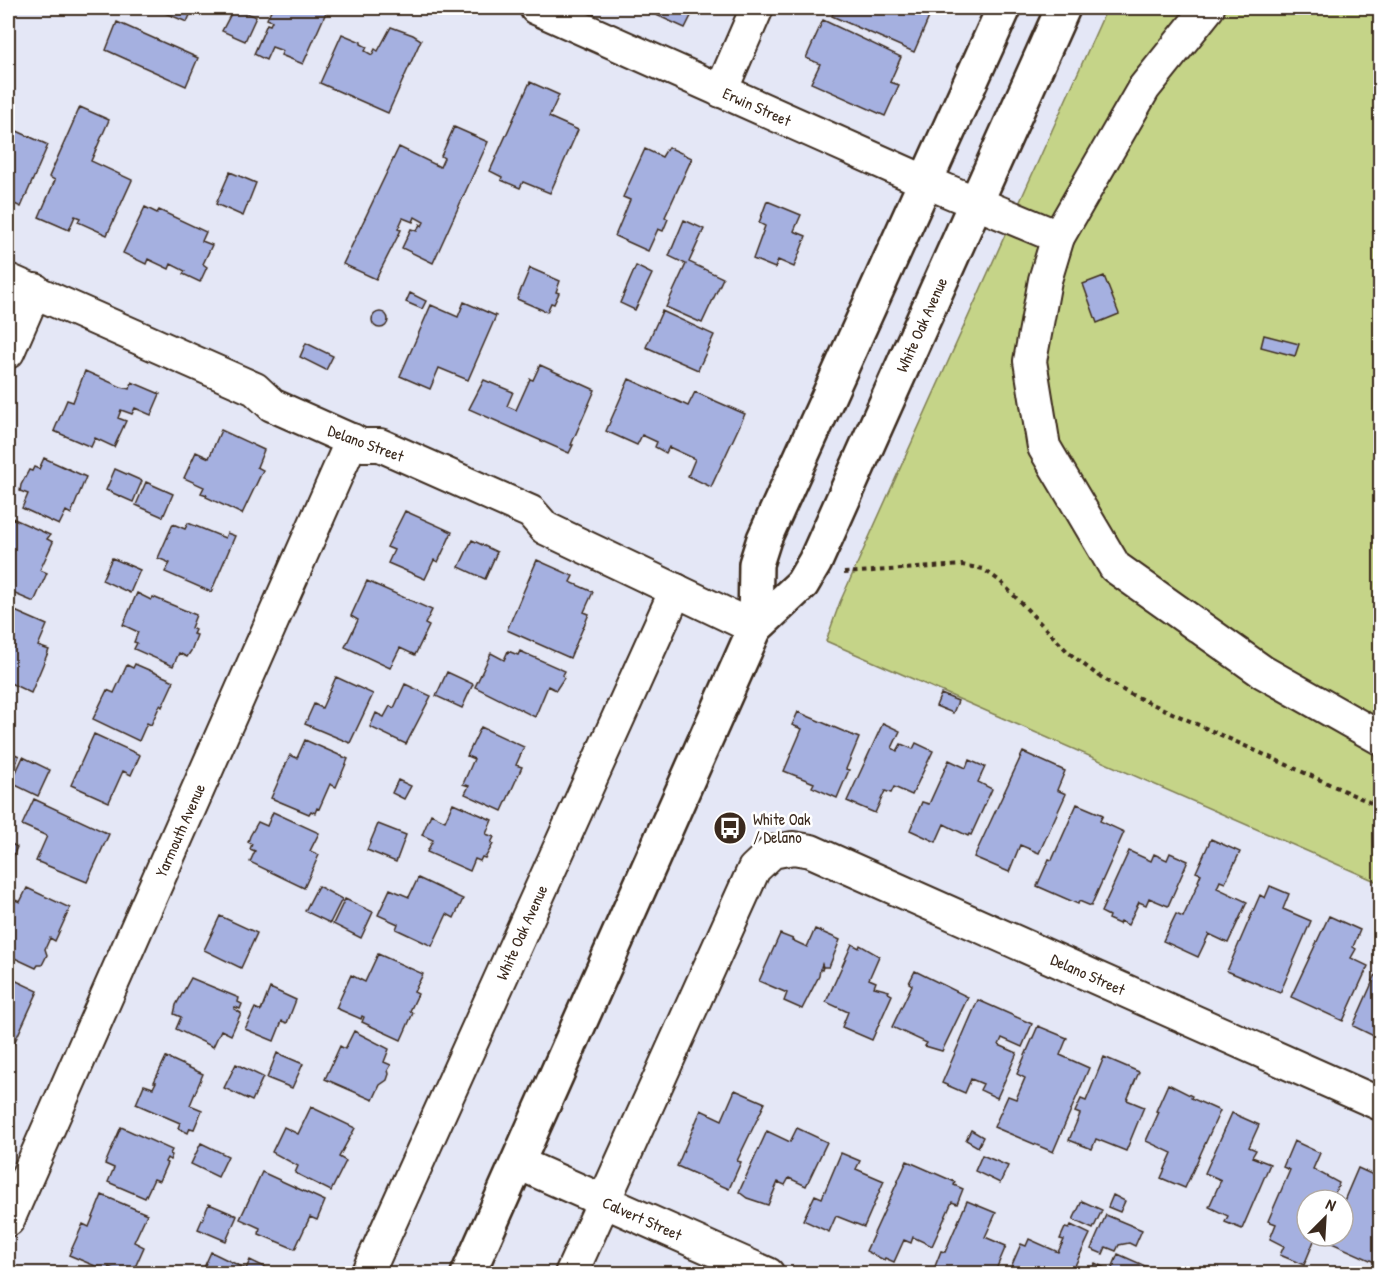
<svg xmlns="http://www.w3.org/2000/svg" width="1388" height="1281" font-family="'Patrick Hand',sans-serif">
  <style>
    .pitch { fill: #c5d488; stroke: #807f53; stroke-width: 1.5 }
    .building { fill: #a5b0e0; stroke: #3b2a1e; stroke-width: 1.5 }
    .lines { fill: none; stroke-linecap: round; stroke-linejoin: round }
    .minor-casing { stroke: #3b2a1e; stroke-width: 36 }
    .major-casing { stroke: #3b2a1e; stroke-width: 38 }
    .path { stroke: #3b2a1e; stroke-width: 4; stroke-dasharray: 4.5 4.5; stroke-linecap: butt }
    .minor { stroke: #fff; stroke-width: 32 }
    .major { stroke: #fff; stroke-width: 33 }
    .labels { text-anchor: middle; stroke-width: 5; stroke-linejoin: round; paint-order: stroke }
    .street-label { font-size: 16px; fill: #3b2a1e; stroke: #fff }
    .poi-label { font-size: 16px; fill: #3b2a1e; stroke: #fff; text-anchor: start }
  </style>
  <rect width="100%" height="100%" fill="#e4e7f6"/>
  <filter id="ink" filterUnits="userSpaceOnUse"><feTurbulence type="fractalNoise" baseFrequency=".0167" numOctaves="2"/><feDisplacementMap in="SourceGraphic" scale="12" xChannelSelector="R" yChannelSelector="G"/><feConvolveMatrix kernelMatrix="1 2 1 2 8 2 1 2 1" color-interpolation-filters="sRGB"/></filter>
  <g filter="url(#ink)">
    <!-- pitch -->
    <path class="pitch" d="M1107 8H1380V883L826 641 840 602Z"/>
    <!-- building -->
    <path class="building" d="M153 8H193L187 22Z
      M234 8 256 17 245 41 222 31Z
      M272 8H328L303 64 281 55 283 51 272 47 266 60 254 54 267 24 270 25 272 21 267 19Z
      M641 8H695L685 28Z
      M835 8H933L914 52 832 16Z
      M823 20 901 57 890 82 899 85 885 116 811 83 820 64 806 58Z
      M117 22 198 58 186 86 106 50Z
      M391 27 413 35 421 40 388 113 320 83 342 34 361 42V44L367 47 365 51 372 55 375 49 378 51Z
      M530 82 559 95 549 117 578 130 550 193 523 182 520 188 501 180 502 177 490 171Z
      M80 107 109 120 91 161 132 180 107 235 78 222 80 218 75 216 69 230 39 217 55 180 49 177Z
      M8 127 48 145 21 207 8 201Z
      M454 127 488 142 433 263 402 248 411 229 417 231 420 224 422 226 424 222 415 217 413 222 403 218 398 229 401 230 376 279 343 264 399 147 440 167 444 158 441 156Z
      M668 147 692 158 665 217 668 219 663 231 658 229 648 251 615 236 630 200 623 197 645 149 662 157Z
      M230 172 256 183 243 216 216 204Z
      M767 201 801 215 794 231 806 236 794 267 778 260 775 268 753 259 765 226 759 223Z
      M145 207 157 213 159 210 206 232 202 241 212 245 203 264 207 267 200 282 183 274 185 271 171 264 169 269 148 259 146 264 123 253Z
      M684 220 704 229 689 262 723 278 702 323 666 307 686 264 669 256Z
      M636 266 652 274 635 310 620 303Z
      M530 268 560 281 556 292 559 293 554 304 551 303 547 312 517 299Z
      M1104 276 1119 314 1097 323 1083 284Z
      M410 293 426 301 422 309 406 302Z
      M464 302 496 316 468 380 439 368 430 389 400 376 431 305 458 317Z
      M662 311 714 335 698 370 646 347Z
      M372 320a8 8 0 1 1 16 0a8 8 0 1 1-16 0Z
      M1264 335 1299 344 1295 356 1261 347Z
      M306 343 333 356 326 370 300 357Z
      M540 365 595 390 571 445H573L569 453 469 409 484 380 513 392 507 406 516 410 530 379 533 380Z
      M85 371 121 387 130 389 132 382 160 394 151 415 135 408 132 414 121 410 118 418 126 421 114 447 95 438 91 447 54 431 67 400 73 402Z
      M629 379 688 406 695 392 745 414 711 487 688 476 695 459 669 447 666 453 655 447 657 442 642 435 637 445 606 431Z
      M221 430 264 450 257 467 263 470 242 514 206 497 207 495 201 493 204 487 184 478 196 452 209 458Z
      M44 458 86 477 71 514 66 511 59 525 22 508 28 494 20 491 21 485 29 470 32 471 34 467 39 469Z
      M115 469 142 481 133 502 106 490Z
      M146 482 173 494 163 517 136 505Z
      M405 511 452 532 438 562 434 560 425 579 388 563 394 550 387 547Z
      M12 518 50 535 47 539 53 542 40 570 47 573 34 602 8 591V527Z
      M188 523 225 538 227 533 235 536 211 592 165 572 170 563 158 558 173 524 185 529Z
      M472 540 497 552 485 579 459 567Z
      M112 558 140 570 130 593 102 580Z
      M537 560 573 576 570 582 593 592 584 612 589 614 570 658 507 630Z
      M367 581 432 610 425 624 429 626 415 655 400 648 390 668 345 647 358 620 351 616Z
      M137 593 151 600 153 597 196 615 191 628 195 630 193 634 197 635 191 651 187 657 179 653 173 666 134 649 137 643 134 642 138 632 123 625Z
      M8 608 47 625 38 646 49 650 31 693 8 682Z
      M508 651 518 655 520 651 565 671 563 675 564 678 556 690 548 686 535 717 475 687 491 653 504 660Z
      M135 664 174 681 162 707 160 705 151 725 147 723 139 741 93 719 107 690 114 693 127 665 133 668Z
      M447 672 473 684 462 708 436 696Z
      M336 677 373 694 350 743 305 724 314 704 322 708Z
      M405 684 431 696 406 744 370 727 376 713 384 717 390 706 394 708Z
      M941 694 958 701 953 713 936 706Z
      M798 712 859 738 846 769 849 770 837 798 812 787 814 783 784 771 802 729 792 725Z
      M883 723 900 731 892 748 897 751 901 744 913 749 916 743 933 751 912 795 894 787 891 793 885 791 875 813 847 801Z
      M481 727 524 747 516 765 522 767 502 811 465 794 469 786 463 784 474 759 467 756Z
      M94 734 140 755 131 775 123 771 109 802 71 785Z
      M305 740 348 759 336 787 330 784 319 809 317 808 315 813 311 811 309 814 271 798 290 755 297 758Z
      M8 751 19 756 9 782 8 781Z
      M1023 752 1065 771 1057 790 1066 794 1039 853 1020 845 1009 872 974 857Z
      M23 757 50 770 38 796 11 783Z
      M949 760 966 768 969 760 985 767 978 782 992 789 971 835 969 834 968 836 944 824 936 842 910 830 922 802 929 804Z
      M398 780 411 786 404 799 392 793Z
      M34 799 109 834 87 882 36 861 47 836 22 825Z
      M453 803 492 820 486 834 494 837 491 843 493 844 485 858 482 857 480 861 475 859 470 871 427 852 433 840 422 835 431 814 445 821Z
      M1077 804 1103 815 1100 821 1124 832 1091 906 1079 901 1078 904 1037 886 1049 859 1052 860Z
      M273 812 319 833 310 851 319 855 304 888 250 862 255 851 250 849 252 844 248 842 250 836 258 822 267 826Z
      M378 824 406 835 396 862 367 850Z
      M1211 839 1240 852 1225 883 1220 881 1217 888 1247 902 1228 943 1209 934 1198 957 1163 941 1176 914 1183 917 1199 882 1198 881 1201 874 1196 872Z
      M8 842 17 847 8 867Z
      M1129 851 1151 861 1154 854 1167 860 1170 853 1188 861 1168 906 1149 898 1146 905 1139 902 1128 925 1120 921 1119 924 1108 919 1109 916 1101 912Z
      M418 878 463 899 454 918 447 914 432 946 396 929 398 924 378 915 390 889 409 897Z
      M318 886 342 899 330 923 305 911Z
      M1270 886 1289 894 1283 909 1311 921 1280 993 1227 971 1260 895 1265 898Z
      M27 888 70 908 55 941 50 938 45 949 47 955 42 965H38L36 968 8 955V897L20 902Z
      M345 899 373 912 361 938 333 924Z
      M220 916 257 933 241 968 204 950Z
      M1329 916 1360 930 1353 947 1356 949 1351 958 1368 966 1343 1021 1291 997Z
      M815 929 840 940 829 967H823L822 964 821 967H823L822 970 820 969 819 976 802 1009 784 1001 787 993 759 981 780 934 793 939 792 940 807 947Z
      M852 944 859 948 860 945 879 956 869 979 876 982 874 987 889 991 888 993 892 995 872 1040 842 1027 848 1012 826 1002Z
      M378 954 423 974 414 992 418 994 410 1011 413 1013 401 1040 362 1022 364 1017 362 1016 361 1019 336 1008 351 975 365 982Z
      M1380 965V1039L1353 1026Z
      M915 971 968 997 942 1051 925 1046 927 1043 892 1027 912 985 909 983Z
      M8 977 38 991 11 1050 8 1049Z
      M191 978 239 998 238 1002 242 1004 240 1009 235 1007 234 1009 241 1013 231 1035 221 1030 213 1047 176 1029 181 1017 174 1014 176 1005Z
      M270 988 296 1000 287 1023 282 1021 274 1041 245 1029 255 1008 261 1011Z
      M978 1000 1032 1024 1022 1047 1002 1038 999 1045 1017 1053 997 1098 980 1090 983 1084 971 1079 965 1093 942 1083Z
      M1038 1026 1067 1038 1060 1055 1089 1068 1053 1152 994 1127 1008 1096 1016 1099 1025 1078 1017 1074Z
      M354 1031 389 1049 384 1062 391 1065 388 1070 389 1074 387 1080 380 1085 373 1100 325 1079 340 1046 345 1049Z
      M277 1053 303 1064 292 1088 267 1078Z
      M166 1057 203 1074 190 1105 202 1110 194 1129 190 1128 188 1133 178 1128 180 1123 136 1104 144 1085 153 1088 156 1082H154Z
      M1104 1057 1139 1072 1127 1100 1144 1107 1126 1151 1096 1139 1092 1149 1069 1140 1080 1114 1075 1112 1081 1099 1086 1101Z
      M236 1064 263 1077 252 1101 224 1088Z
      M1168 1084 1192 1096 1191 1098 1220 1111 1185 1188 1161 1178 1172 1153 1146 1141 1159 1112 1156 1111Z
      M735 1090 765 1103 737 1161 741 1162 729 1189 677 1166 701 1110 722 1120Z
      M311 1107 355 1128 339 1157 346 1161 331 1191 295 1173 298 1166 272 1152 284 1127 298 1134Z
      M1232 1113 1259 1125 1249 1147 1256 1150 1252 1157 1270 1164 1242 1229 1225 1222 1228 1216 1209 1207 1221 1180 1205 1173Z
      M121 1127 172 1150 170 1154 172 1155 170 1160 167 1158 165 1162 167 1163 159 1181 154 1179 145 1198 108 1182 114 1168 105 1164Z
      M797 1128 827 1142 806 1186 789 1178 785 1185 778 1182 768 1205 747 1198 739 1192 767 1131 790 1142Z
      M971 1130 983 1137 978 1147 966 1140Z
      M1294 1141 1320 1153 1313 1169 1339 1183 1332 1200H1307V1236H1316L1304 1265 1280 1255 1284 1246 1270 1239 1276 1224 1268 1221 1290 1170 1283 1167Z
      M201 1143 228 1156 218 1177 191 1164Z
      M841 1153 860 1161 856 1169 884 1181 864 1227 836 1216 829 1232 803 1220 815 1195 822 1198Z
      M982 1155 1008 1166 1000 1183 975 1171Z
      M907 1161 955 1182 954 1185 963 1189 957 1204 952 1202 932 1246 913 1237 911 1243 904 1240 894 1262 885 1258 884 1260 866 1251Z
      M1358 1168 1380 1178V1195L1377 1203 1380 1205V1261L1379 1264 1327 1241 1330 1236H1343V1203Z
      M262 1172 325 1201 317 1220 310 1217 295 1249 259 1234 260 1228 240 1219Z
      M102 1195 147 1214 134 1242 144 1247 132 1274H123L109 1267 107 1271 69 1255 83 1224 89 1227Z
      M1113 1195 1125 1201 1120 1212 1108 1207Z
      M967 1201 996 1213 985 1237 1006 1246 994 1274H932L941 1251 945 1252Z
      M1082 1201 1102 1210 1093 1229 1073 1220Z
      M209 1204 237 1216 226 1241 198 1229Z
      M1106 1215 1142 1230 1135 1246 1129 1243 1119 1245 1116 1251 1106 1247 1103 1254 1091 1249Z
      M1071 1225 1090 1234 1071 1274H1008L1021 1244 1026 1246 1029 1239 1058 1252 1064 1240 1060 1239 1065 1228 1069 1229Z
      M211 1252 246 1269 250 1260 279 1274H201Z
      M1118 1254 1150 1268 1147 1274H1082L1084 1268 1091 1271 1095 1263 1111 1271Z
      M1359 1266 1376 1274H1356Z"/>
    <g class="lines">
      <defs>
        <g id="minor">
          <path id="s1" d="M536 8 924 181 1058 237"/>
          <path d="M1208 8 1144 88 1058 237 1045 280 1030 361 1044 447 1115 567 1263 672 1380 738"/>
          <path d="M721 91 757 8"/>
          <path d="M8 280 255 389 272 405 362 445H380L531 512 545 528 755 628"/>
          <path d="M8 352 35 290"/>
          <path id="s2" d="M518 1163 768 1274"/>
          <path id="s3" d="M8 1220 352 440"/>
          <path id="s4" d="M367 1274 676 590"/>
          <path id="s5" d="M571 1274 754 869 772 852 793 848 811 851 1380 1104"/>
        </g>
        <g id="major">
          <path id="s6" d="M755 628 802 584 815 562 1063 8"/>
          <path d="M468 1274 755 628 756 564 764 539 1004 8"/>
        </g>
      </defs>
      <!-- minor casing -->
      <use href="#minor" class="minor-casing"/>
      <!-- major casing -->
      <use href="#major" class="major-casing"/>
      <!-- path -->
      <path class="path" d="M844 573 962 565 983 569 1000 581 1069 653 1096 674 1128 693 1380 807"/>
      <!-- minor -->
      <use href="#minor" class="minor"/>
      <!-- major -->
      <use href="#major" class="major"/>
    </g>
  </g>
  <!-- icons -->
  <defs>
    <symbol id="bus-disc" viewBox="-11 -11 22 22"><circle r="9.5" fill="#3b2a1e" stroke="#fff"/><path d="M-5-6H5V4H4V6H2V4H-2V6H-4V4H-5ZM-3.5-4V0h7V-4ZM-3.5 1.2v1.5H-2V1.2ZM2 1.2v1.5H3.5V1.2Z" fill="#fff"/></symbol>
  </defs>
  <g fill-rule="evenodd">
    <use href="#bus-disc" x="711" y="809" width="38" height="38"/>
  </g>
  <g class="labels">
    <!-- street labels -->
    <g class="street-label">
      <text dy="6" stroke="none"><textPath href="#s1" startOffset="242">Erwin Street</textPath></text>
      <text dy="6" stroke="none"><textPath href="#s6" startOffset="350">White Oak Avenue</textPath></text>
      <text transform="translate(366 443) rotate(20)" y="6">Delano Street</text>
      <text dy="6" stroke="none"><textPath href="#s3" startOffset="426">Yarmouth Avenue</textPath></text>
      <text dy="6" stroke="none"><textPath href="#s4" startOffset="375">White Oak Avenue</textPath></text>
      <text dy="6" stroke="none"><textPath href="#s5" startOffset="812">Delano Street</textPath></text>
      <text dy="6" stroke="none"><textPath href="#s2" startOffset="136">Calvert Street</textPath></text>
    </g>
    <!-- poi labels -->
    <g class="poi-label">
      <text x="753" y="825">White Oak<tspan x="753" dy="18">/ Delano</tspan></text>
    </g>
  </g>
  <!-- margin -->
  <rect width="1388" height="1281" fill="none" stroke="#fff" stroke-width="30"/>
  <rect x="15" y="15" width="1358" height="1251" fill="none" stroke="#3b2a1e" stroke-width="2" filter="url(#ink)"/>
  <!-- north arrow -->
  <g transform="translate(1325 1218) rotate(24)"><circle r="28" fill="#ffffff" stroke="#b1aaa5" stroke-width="1.5"/>
  <path d="M0-4.5L10 22L0 15L-10 22Z" fill="#3b2a1e"/>
  <text y="-9" font-size="16" font-weight="bold" text-anchor="middle" fill="#3b2a1e">N</text>
  </g>
</svg>
